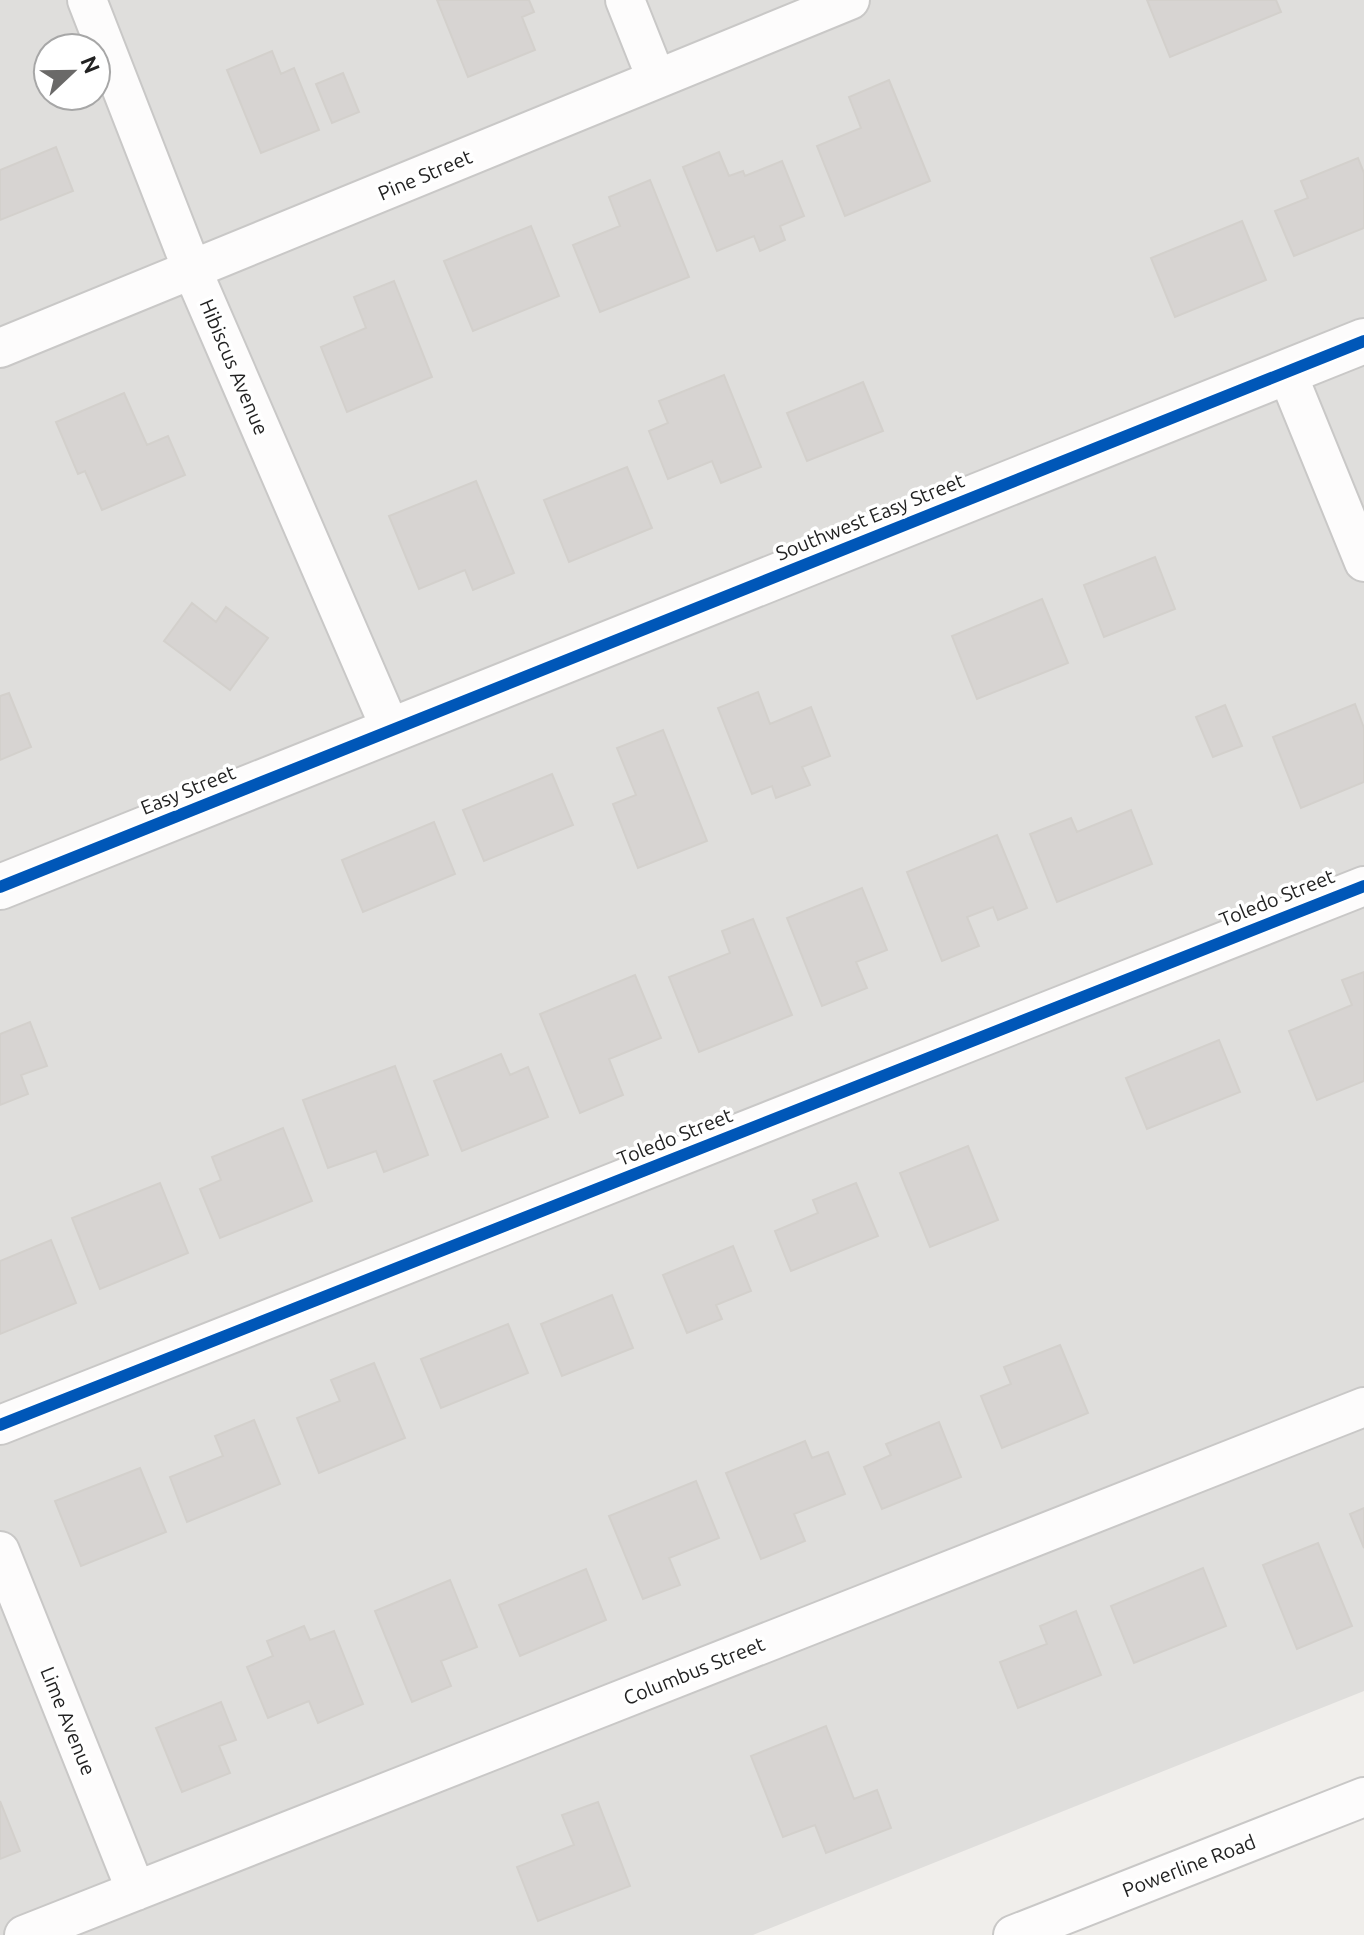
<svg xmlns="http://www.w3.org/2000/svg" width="1364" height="1935" font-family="Ubuntu,sans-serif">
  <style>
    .residential { fill: #dfdedc; fill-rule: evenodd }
    .building { fill: #d7d4d2; stroke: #d3d0cc; stroke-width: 2 }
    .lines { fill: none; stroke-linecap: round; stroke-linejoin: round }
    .minor-casing { stroke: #c9c8c7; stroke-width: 42 }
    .tertiary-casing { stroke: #c9c8c7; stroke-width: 48 }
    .minor { stroke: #fdfcfc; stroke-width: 38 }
    .tertiary { stroke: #fdfcfc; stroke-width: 44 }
    .cycleway-casing { stroke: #fff; stroke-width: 17 }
    .cycleway { stroke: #0057b8; stroke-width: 12 }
    .labels { text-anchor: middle; stroke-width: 7; stroke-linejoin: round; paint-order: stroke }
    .street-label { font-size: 20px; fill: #222; stroke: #fff }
  </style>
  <rect width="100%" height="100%" fill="#f0eeeb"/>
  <!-- residential -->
  <path class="residential" d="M0 0H1364V1691L753 1935H0ZM48 48H96V96H48Z"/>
  <!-- building -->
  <path class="building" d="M437 0H529L534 12 522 17 535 50 468 77Z
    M1147 0H1276L1281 12 1170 57Z
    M272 51 281 74 294 68 319 130 261 153 227 70Z
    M343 73 359 112 332 123 316 84Z
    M889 80 930 181 845 216 817 146 861 128 849 97Z
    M56 147 73 191 0 220V170Z
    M719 152 729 176 743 171 745 176 782 161 804 216 780 226 785 240 760 251 754 236 717 251 683 167Z
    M1358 158 1364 173V228L1294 256 1275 211 1308 198 1301 181Z
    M650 180 689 277 600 312 573 245 620 226 609 197Z
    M1242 221 1266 280 1175 317 1151 258Z
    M531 226 559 296 473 331 444 261Z
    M394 281 432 377 347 412 321 347 366 328 354 297Z
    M724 375 761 467 721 483 712 461 668 479 649 431 668 423 659 401Z
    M863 382 883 431 807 461 787 413Z
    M124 393 147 445 168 436 185 475 102 510 85 471 78 474 56 422Z
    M627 467 652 528 569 562 544 500Z
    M476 481 514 573 473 590 465 570 419 589 389 516Z
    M1155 557 1175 609 1104 637 1084 585Z
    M1042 599 1068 663 977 699 952 636Z
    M192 603 216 622 226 607 268 638 230 690 164 641Z
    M758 692 770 724 811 707 830 756 802 767 810 785 776 798 772 786 752 794 718 708Z
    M9 693 31 747 0 760V696Z
    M1355 704 1364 728V782L1301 808 1273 737Z
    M1225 705 1242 746 1213 757 1196 717Z
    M663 730 707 841 638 868 613 804 636 795 617 748Z
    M552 774 573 825 484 861 463 810Z
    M1131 810 1152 864 1057 902 1030 834 1071 818 1077 832Z
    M434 822 455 874 363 912 342 860Z
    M997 835 1027 908 998 920 993 907 967 917 979 946 942 961 907 872Z
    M862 888 887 950 856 962 867 988 822 1006 787 918Z
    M753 919 792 1015 699 1052 669 977 730 953 722 931Z
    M1364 972V1081L1317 1100 1289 1031 1352 1005 1342 980Z
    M635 975 661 1038 609 1059 623 1095 580 1113 540 1014Z
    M30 1022 47 1066 21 1075 28 1094 0 1105V1034Z
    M1219 1040 1240 1092 1147 1129 1126 1078Z
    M501 1054 510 1075 528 1067 548 1117 462 1151 434 1081Z
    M395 1066 428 1155 384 1172 376 1151 328 1168 303 1100Z
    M283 1128 312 1201 220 1238 200 1189 221 1180 212 1157Z
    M968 1146 998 1220 930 1247 900 1173Z
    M160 1183 188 1253 100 1289 72 1218Z
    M856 1183 878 1236 791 1271 775 1231 818 1213 813 1200Z
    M51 1240 76 1303 0 1334V1261Z
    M733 1246 751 1291 716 1305 722 1319 687 1333 663 1275Z
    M612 1295 633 1348 562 1376 541 1324Z
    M508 1324 528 1373 441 1408 421 1359Z
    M1060 1345 1088 1413 1002 1448 981 1396 1011 1384 1004 1367Z
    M374 1363 405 1438 319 1473 297 1418 340 1401 331 1380Z
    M254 1420 280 1484 187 1522 170 1477 223 1456 215 1436Z
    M939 1422 961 1477 882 1509 864 1467 891 1455 886 1444Z
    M805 1441 812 1458 828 1452 845 1494 794 1514 805 1541 761 1559 726 1473Z
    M140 1468 166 1532 81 1566 55 1501Z
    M696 1481 719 1538 669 1558 680 1585 643 1599 609 1516Z
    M1364 1508V1548L1350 1514Z
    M1318 1543 1352 1626 1297 1649 1263 1565Z
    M1203 1568 1226 1626 1134 1663 1111 1606Z
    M586 1569 606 1620 520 1656 499 1605Z
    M450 1580 477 1647 441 1661 451 1686 412 1702 375 1611Z
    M1076 1611 1101 1675 1018 1708 1000 1662 1047 1644 1040 1626Z
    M304 1626 310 1640 334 1631 363 1704 318 1723 309 1701 268 1718 247 1667 273 1656 267 1641Z
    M221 1702 236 1740 219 1746 230 1773 182 1792 156 1728Z
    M826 1726 854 1799 877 1790 891 1828 826 1853 815 1825 783 1837 751 1756Z
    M0 1801 20 1851 0 1859Z
    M598 1802 630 1886 538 1921 517 1867 574 1845 562 1815Z"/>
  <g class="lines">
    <defs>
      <path id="minor" d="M87 0 193 272 391 730
        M625 0 656 78
        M0 348 850 0
        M1287 373 1364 562
        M0 1425 1364 886
        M0 1551 136 1891
        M24 1935 1364 1407
        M1013 1935 1364 1797"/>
      <path id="tertiary" d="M0 887 1364 341"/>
    </defs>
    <!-- minor casing -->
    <use href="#minor" class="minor-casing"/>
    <!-- tertiary casing -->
    <use href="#tertiary" class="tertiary-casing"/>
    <!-- minor -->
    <use href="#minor" class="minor"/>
    <!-- tertiary -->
    <use href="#tertiary" class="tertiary"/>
    <defs>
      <path id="cycleway" d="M0 887 1364 341
        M0 1425 1364 886"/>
    </defs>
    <!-- cycleway casing -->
    <use href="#cycleway" class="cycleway-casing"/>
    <!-- cycleway -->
    <use href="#cycleway" class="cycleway"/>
  </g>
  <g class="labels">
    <!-- street labels -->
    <g class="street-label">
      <text transform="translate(425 175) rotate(-23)" y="7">Pine Street</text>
      <text transform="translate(234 367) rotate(67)" y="7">Hibiscus Avenue</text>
      <text transform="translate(870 517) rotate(-22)" y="7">Southwest Easy Street</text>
      <text transform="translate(188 790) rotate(-22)" y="7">Easy Street</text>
      <text transform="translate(1277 898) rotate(-22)" y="7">Toledo Street</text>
      <text transform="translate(675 1137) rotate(-22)" y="7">Toledo Street</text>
      <text transform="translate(694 1671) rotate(-22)" y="7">Columbus Street</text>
      <text transform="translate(68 1721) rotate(68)" y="7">Lime Avenue</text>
      <text transform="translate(1189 1866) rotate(-21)" y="7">Powerline Road</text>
    </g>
  </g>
  <!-- north arrow -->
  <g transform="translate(72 72) rotate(68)"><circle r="38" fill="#ffffff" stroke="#a7a7a7" stroke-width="2"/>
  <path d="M0-6L14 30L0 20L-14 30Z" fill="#6a6968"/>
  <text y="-12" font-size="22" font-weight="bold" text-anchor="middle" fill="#222222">N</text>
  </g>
</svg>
